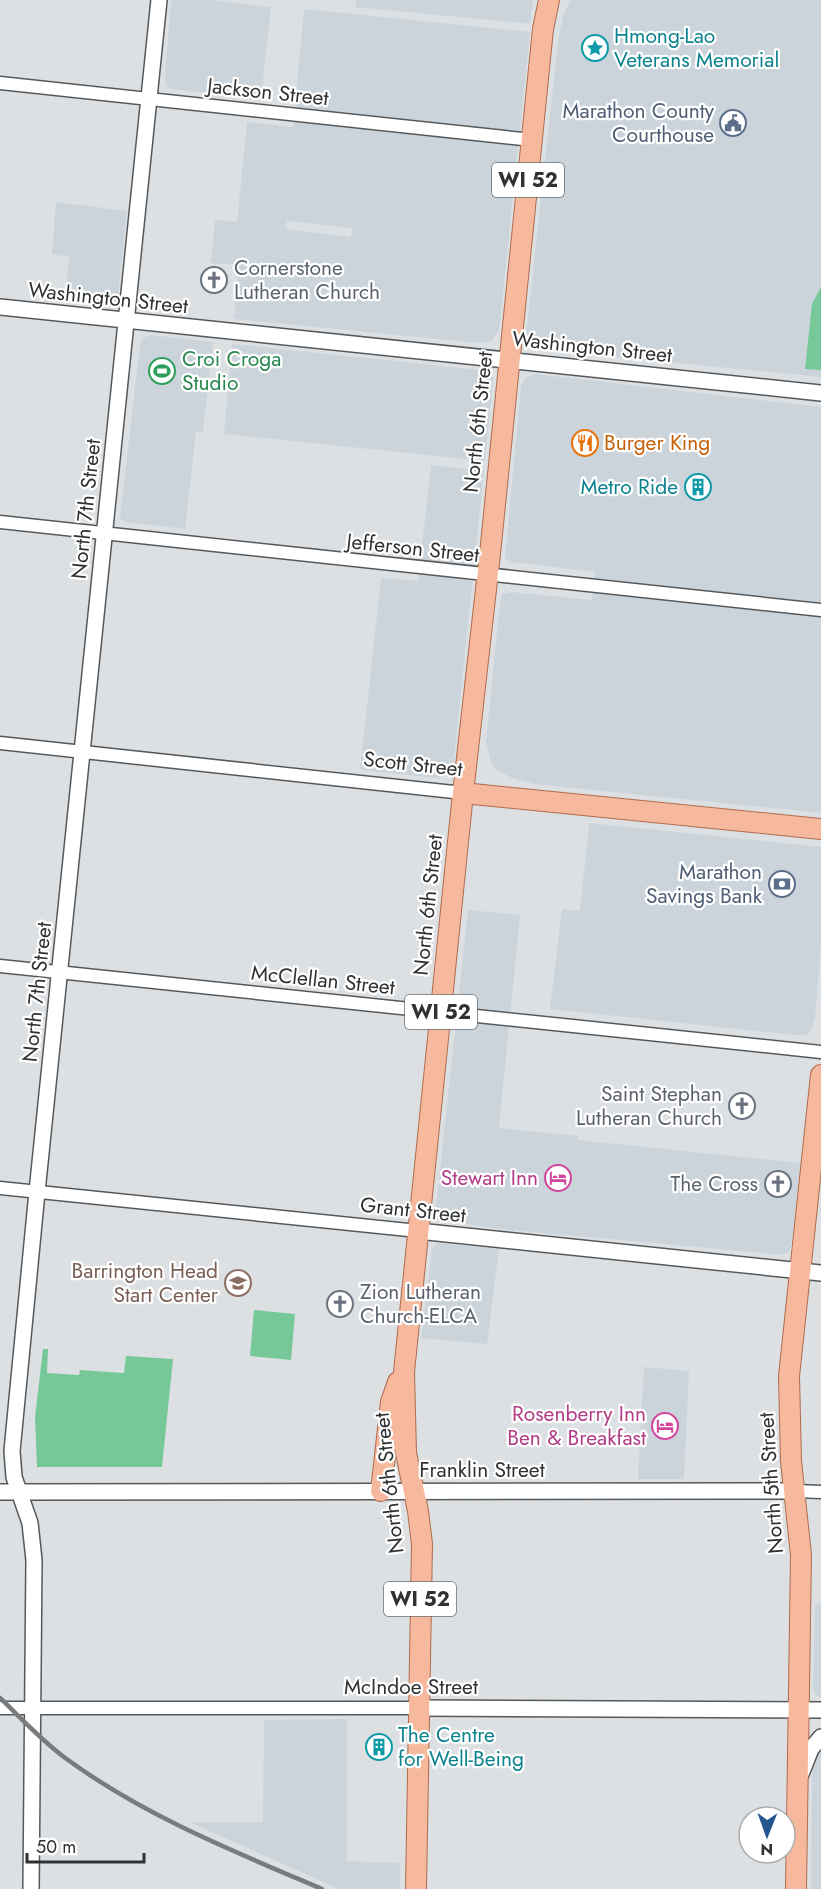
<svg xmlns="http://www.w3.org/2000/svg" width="821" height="1889" font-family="Jost,sans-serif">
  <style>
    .built { fill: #cbd4db; fill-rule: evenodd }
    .green { fill: #76c898 }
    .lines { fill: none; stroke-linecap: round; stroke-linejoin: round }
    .minor-casing { stroke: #56595b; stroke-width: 15 }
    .tertiary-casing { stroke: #56595b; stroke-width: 18 }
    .primary-casing { stroke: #ae6c4d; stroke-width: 22 }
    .minor { stroke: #fff; stroke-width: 12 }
    .tertiary { stroke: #fff; stroke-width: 15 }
    .primary { stroke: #f7b99d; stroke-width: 20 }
    .rail { stroke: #797b7d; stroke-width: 4.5 }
    .labels { text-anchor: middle; stroke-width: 4.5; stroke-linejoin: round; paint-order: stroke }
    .shield { fill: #fff; stroke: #6e6f70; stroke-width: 1.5 }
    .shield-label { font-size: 20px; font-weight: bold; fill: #303132 }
    .culture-label { font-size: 21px; fill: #0d838f; stroke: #fff; text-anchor: start }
    .street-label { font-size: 21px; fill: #303132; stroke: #fff }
    .service-label { font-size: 21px; fill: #4e5e75; stroke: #fff; text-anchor: end }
    .worship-label { font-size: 21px; fill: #5b616d; stroke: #fff; text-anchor: start }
    .leisure-label { font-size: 21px; fill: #27864d; stroke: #fff; text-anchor: start }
    .food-label { font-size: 21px; fill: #c56008; stroke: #fff; text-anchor: start }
    .hotel-label { font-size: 21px; fill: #b23c85; stroke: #fff; text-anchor: end }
    .education-label { font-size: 21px; fill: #785e54; stroke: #fff; text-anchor: end }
  </style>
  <rect width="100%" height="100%" fill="#dde0e3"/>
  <!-- built -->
  <path class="built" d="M171 0H209L271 7 261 98 179 90 166 87 165 79Z
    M356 0H533L530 24 355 7Z
    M570 0H821V377L617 357 536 347 528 344 526 336 558 41 563 17Z
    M304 9 530 32 499 330 492 341 479 343 234 319 239 265 211 263 215 220 237 222 247 122 293 127ZM287 221 352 228 351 237 286 229Z
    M56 202 127 211 118 295 115 302 104 305 65 301 69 257 52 254Z
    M151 335 213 342 203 432H196L185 529 126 522 121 520 120 518 140 346 143 338Z
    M232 344 489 371 493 374V381L485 461 224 434Z
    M535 374 821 407V813L534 784 512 778 496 769 491 763 486 743 499 610 502 594 511 592 592 600 595 572 512 562 505 558 521 386 525 378Z
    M431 465 484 471 453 768 450 775 437 778 360 770 381 578 418 581Z
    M589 823 821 847V947L815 1017 811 1031 805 1035H795L550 1009 562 909 580 911Z
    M468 910 520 915 499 1128 578 1136V1140L800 1163 792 1241 789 1252 781 1255 771 1254 501 1229 437 1220 435 1216Z
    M437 1243 499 1249 487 1344 421 1338 432 1249Z
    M644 1367 689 1371 684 1479H638Z
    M815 1604 821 1605V1698L815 1694 813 1689Z
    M347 1719V1861L400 1863V1889H339L189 1822H263L264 1720Z
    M821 1746V1889H811L812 1768 814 1757Z"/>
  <!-- green -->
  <path class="green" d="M821 287V370L805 369 812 304Z
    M254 1310 295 1314 291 1360 250 1356Z
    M43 1349H48L47 1373 79 1375 80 1370 124 1373 126 1356 173 1359 162 1467H37L35 1417Z"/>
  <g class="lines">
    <defs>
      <path id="minor" d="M0 83 532 140
        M0 522 821 610
        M0 743 463 793
        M0 966 821 1052
        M0 1188 418 1231
        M795 1491 821 1492
        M0 1708H418"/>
      <path id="tertiary" d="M0 307 821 393
        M418 1231 821 1273
        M0 1492 795 1491
        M418 1708 821 1710
        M801 1774 811 1749 821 1737
        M31 1889 34 1560 30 1523 14 1477 12 1451 37 1192 159 0"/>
      <path id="primary" d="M463 793 821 829
        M381 1491 391 1402 398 1382
        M416 1889 422 1544 418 1511 406 1453 404 1372 463 793 490 554 543 29 549 0
        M796 1889 801 1555 791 1461 789 1376 821 1075"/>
    </defs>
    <!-- minor casing -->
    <use href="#minor" class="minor-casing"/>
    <!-- tertiary casing -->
    <use href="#tertiary" class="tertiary-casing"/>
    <!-- primary casing -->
    <use href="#primary" class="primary-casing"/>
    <!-- minor -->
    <use href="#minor" class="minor"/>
    <!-- tertiary -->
    <use href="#tertiary" class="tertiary"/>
    <!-- primary -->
    <use href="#primary" class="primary"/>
    <!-- rail -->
    <path class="rail" d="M0 1698C22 1719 43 1742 68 1760 145 1816 235 1852 322 1889"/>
  </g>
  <!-- icons -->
  <defs>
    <symbol id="sight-ring" viewBox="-11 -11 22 22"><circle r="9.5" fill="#fff" stroke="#0f9aa8" stroke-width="1.5"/><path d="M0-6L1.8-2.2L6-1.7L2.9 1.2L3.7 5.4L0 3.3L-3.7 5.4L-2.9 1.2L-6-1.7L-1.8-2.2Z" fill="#0f9aa8"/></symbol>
    <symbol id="civic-ring" viewBox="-11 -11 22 22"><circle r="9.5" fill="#fff" stroke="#5c6f8a" stroke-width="1.5"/><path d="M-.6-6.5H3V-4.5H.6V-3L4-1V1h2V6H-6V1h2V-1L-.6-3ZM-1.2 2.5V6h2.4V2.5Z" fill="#5c6f8a"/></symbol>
    <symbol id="church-ring" viewBox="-11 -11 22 22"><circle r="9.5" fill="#fff" stroke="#6b7280" stroke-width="1.5"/><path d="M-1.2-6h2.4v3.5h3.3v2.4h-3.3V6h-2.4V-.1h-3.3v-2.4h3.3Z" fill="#6b7280"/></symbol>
    <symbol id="stadium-ring" viewBox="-11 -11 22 22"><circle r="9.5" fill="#fff" stroke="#2e9e5b" stroke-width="1.5"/><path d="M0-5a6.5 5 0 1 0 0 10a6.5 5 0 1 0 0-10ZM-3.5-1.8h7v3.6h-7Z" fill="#2e9e5b"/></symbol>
    <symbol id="restaurant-ring" viewBox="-11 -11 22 22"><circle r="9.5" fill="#fff" stroke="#e8710a" stroke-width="1.5"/><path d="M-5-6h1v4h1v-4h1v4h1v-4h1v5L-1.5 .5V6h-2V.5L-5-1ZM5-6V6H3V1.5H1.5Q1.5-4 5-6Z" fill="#e8710a"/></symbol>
    <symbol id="building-ring" viewBox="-11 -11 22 22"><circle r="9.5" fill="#fff" stroke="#0f9aa8" stroke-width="1.5"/><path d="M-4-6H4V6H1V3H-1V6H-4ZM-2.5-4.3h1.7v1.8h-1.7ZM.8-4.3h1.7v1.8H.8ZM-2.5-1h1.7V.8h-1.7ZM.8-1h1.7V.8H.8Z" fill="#0f9aa8"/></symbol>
    <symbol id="bank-ring" viewBox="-11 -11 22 22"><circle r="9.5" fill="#fff" stroke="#5c6f8a" stroke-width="1.5"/><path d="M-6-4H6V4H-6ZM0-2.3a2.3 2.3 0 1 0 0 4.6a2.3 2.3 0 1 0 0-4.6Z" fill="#5c6f8a"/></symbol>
    <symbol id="hotel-ring" viewBox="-11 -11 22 22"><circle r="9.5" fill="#fff" stroke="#d1479c" stroke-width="1.5"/><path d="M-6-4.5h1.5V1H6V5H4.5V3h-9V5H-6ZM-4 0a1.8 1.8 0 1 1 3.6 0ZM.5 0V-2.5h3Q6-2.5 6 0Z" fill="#d1479c"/></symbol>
    <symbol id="school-ring" viewBox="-11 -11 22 22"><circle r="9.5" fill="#fff" stroke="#8d6e63" stroke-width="1.5"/><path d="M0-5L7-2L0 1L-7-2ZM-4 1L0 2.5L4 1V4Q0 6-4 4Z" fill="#8d6e63"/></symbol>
  </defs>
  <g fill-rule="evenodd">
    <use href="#sight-ring" x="580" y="33" width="30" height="30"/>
    <use href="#civic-ring" x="718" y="108" width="30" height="30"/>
    <use href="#church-ring" x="199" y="265" width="30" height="30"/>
    <use href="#stadium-ring" x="147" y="356" width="30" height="30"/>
    <use href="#restaurant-ring" x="570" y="428" width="30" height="30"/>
    <use href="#building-ring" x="683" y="472" width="30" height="30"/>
    <use href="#bank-ring" x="767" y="869" width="30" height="30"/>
    <use href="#church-ring" x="727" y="1091" width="30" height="30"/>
    <use href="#hotel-ring" x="543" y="1163" width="30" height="30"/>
    <use href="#church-ring" x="763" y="1169" width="30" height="30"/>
    <use href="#school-ring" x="223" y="1268" width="30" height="30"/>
    <use href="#church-ring" x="325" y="1289" width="30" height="30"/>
    <use href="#hotel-ring" x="650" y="1411" width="30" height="30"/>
    <use href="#building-ring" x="364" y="1732" width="30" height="30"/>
  </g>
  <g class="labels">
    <!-- shield labels -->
    <g class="shield">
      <rect x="492" y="163" width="72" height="34" rx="4.5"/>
      <rect x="405" y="995" width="72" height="34" rx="4.5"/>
      <rect x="384" y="1582" width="72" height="34" rx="4.5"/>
    </g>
    <g class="shield-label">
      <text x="528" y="187">WI 52</text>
      <text x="441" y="1019">WI 52</text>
      <text x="420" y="1606">WI 52</text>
    </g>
    <!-- culture labels -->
    <g class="culture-label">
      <text x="614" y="43">Hmong-Lao<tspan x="614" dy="24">Veterans Memorial</tspan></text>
      <text x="678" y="494" text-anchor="end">Metro Ride</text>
      <text x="398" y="1742">The Centre<tspan x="398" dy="24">for Well-Being</tspan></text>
    </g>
    <!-- street labels -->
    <g class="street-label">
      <text transform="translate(268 92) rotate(6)" y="7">Jackson Street</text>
      <text transform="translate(108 298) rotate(6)" y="7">Washington Street</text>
      <text transform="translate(592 347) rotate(6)" y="7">Washington Street</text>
      <text transform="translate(478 422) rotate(-84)" y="7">North 6th Street</text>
      <text transform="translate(86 509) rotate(-84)" y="7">North 7th Street</text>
      <text transform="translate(413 548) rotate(6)" y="7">Jefferson Street</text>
      <text transform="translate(413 764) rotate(6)" y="7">Scott Street</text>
      <text transform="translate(428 905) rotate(-84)" y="7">North 6th Street</text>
      <text transform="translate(323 980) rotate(6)" y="7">McClellan Street</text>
      <text transform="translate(37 992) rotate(-84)" y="7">North 7th Street</text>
      <text transform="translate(413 1210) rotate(6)" y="7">Grant Street</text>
      <text x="482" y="1477">Franklin Street</text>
      <text transform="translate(389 1483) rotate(-96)" y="7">North 6th Street</text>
      <text transform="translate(771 1483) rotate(-94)" y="7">North 5th Street</text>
      <text x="411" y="1694">McIndoe Street</text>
    </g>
    <!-- service labels -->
    <g class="service-label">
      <text x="714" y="118">Marathon County<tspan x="714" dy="24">Courthouse</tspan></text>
      <text x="762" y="879">Marathon<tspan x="762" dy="24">Savings Bank</tspan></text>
    </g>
    <!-- worship labels -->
    <g class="worship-label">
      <text x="234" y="275">Cornerstone<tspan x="234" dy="24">Lutheran Church</tspan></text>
      <text x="722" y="1101" text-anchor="end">Saint Stephan<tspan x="722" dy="24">Lutheran Church</tspan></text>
      <text x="758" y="1191" text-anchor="end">The Cross</text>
      <text x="360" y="1299">Zion Lutheran<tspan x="360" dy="24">Church-ELCA</tspan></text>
    </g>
    <!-- leisure labels -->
    <g class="leisure-label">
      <text x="182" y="366">Croi Croga<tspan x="182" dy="24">Studio</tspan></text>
    </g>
    <!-- food labels -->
    <g class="food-label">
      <text x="604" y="450">Burger King</text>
    </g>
    <!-- hotel labels -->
    <g class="hotel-label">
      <text x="538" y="1185">Stewart Inn</text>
      <text x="646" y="1421">Rosenberry Inn<tspan x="646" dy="24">Ben &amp; Breakfast</tspan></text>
    </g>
    <!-- education labels -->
    <g class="education-label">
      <text x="218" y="1278">Barrington Head<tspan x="218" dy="24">Start Center</tspan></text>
    </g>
  </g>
  <!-- north arrow -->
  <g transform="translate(767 1835) rotate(181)"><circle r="28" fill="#ffffff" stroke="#acadad" stroke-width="1.5"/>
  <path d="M0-4.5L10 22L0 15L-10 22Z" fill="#24578f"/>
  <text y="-9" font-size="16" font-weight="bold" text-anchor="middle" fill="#303132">N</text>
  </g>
  <!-- scale -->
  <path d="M27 1853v9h117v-9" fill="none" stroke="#303132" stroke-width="3"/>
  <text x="36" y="1853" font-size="18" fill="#303132" stroke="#ffffff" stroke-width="4.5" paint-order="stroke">50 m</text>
</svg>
